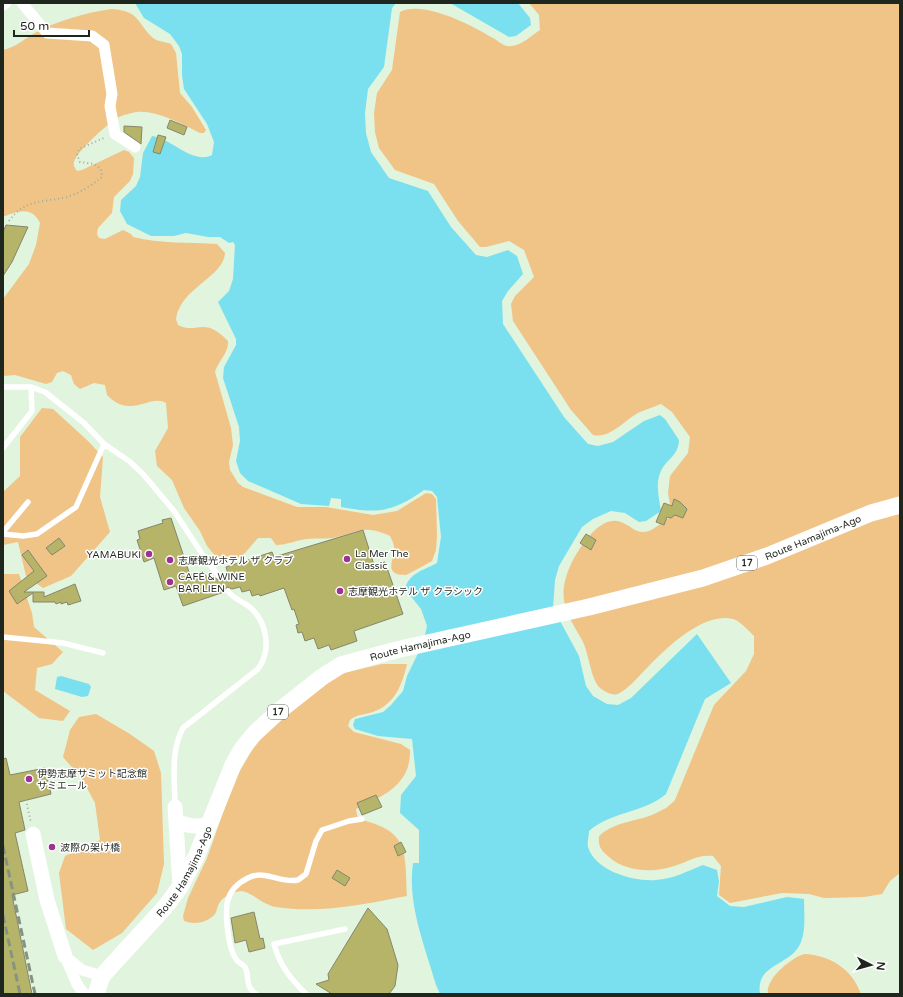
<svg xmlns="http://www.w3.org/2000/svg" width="903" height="997" font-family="'Varela Round','Noto Sans JP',sans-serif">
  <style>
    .green { fill: #f0c386 }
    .water { fill: #7ae0ef }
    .building { fill: #b5b469; stroke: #86866d }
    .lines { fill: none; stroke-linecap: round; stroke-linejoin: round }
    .path { stroke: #9fad9c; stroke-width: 2; stroke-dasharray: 1 3; stroke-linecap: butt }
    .lane { stroke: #fff; stroke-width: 5.5 }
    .street { stroke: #fff; stroke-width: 11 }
    .secondary { stroke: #fff; stroke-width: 15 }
    .primary { stroke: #fff; stroke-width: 17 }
    .rail { stroke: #869383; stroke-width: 3; stroke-dasharray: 8 4; stroke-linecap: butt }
    .poi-dot { fill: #9e3192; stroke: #fff; stroke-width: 1.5 }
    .labels { text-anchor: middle; stroke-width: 3; stroke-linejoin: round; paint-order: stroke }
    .shield { fill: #fff; stroke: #626762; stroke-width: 1 }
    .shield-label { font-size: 9px; font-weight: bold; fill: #1f261e }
    .street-label { font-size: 10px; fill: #1f261e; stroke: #fff }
    .poi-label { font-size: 10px; fill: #1f261e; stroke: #fff; text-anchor: start }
  </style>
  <rect width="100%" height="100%" fill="#e1f4dd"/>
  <!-- green -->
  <path class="green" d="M529 3H900V873L890 881 882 894 864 897 824 898 809 894 782 893 730 903 719 895 721 866 713 856C697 854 686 863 671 867 652 873 624 871 609 857 601 850 598 847 599 836 618 819 643 822 662 810 667 808 671 804 675 800L714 705 746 671 754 654V636C749 631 740 621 733 619 703 611 664 650 645 670 637 678 628 689 618 694 612 696 603 691 599 687 591 678 589 655 583 642 570 618 557 603 567 574 573 556 598 513 621 522 632 526 636 535 649 531 656 528 665 520 672 516L668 493 670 476 688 453 690 437 672 412 661 404C654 407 647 409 640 412 625 419 611 439 593 435L571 410 513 321 511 304 515 296 534 277 524 250 509 241 486 247H480L458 221 434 184 395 170 379 148 375 132 374 113 377 93 392 70 400 12C422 0 470 24 491 37 496 39 502 45 507 46 519 48 531 36 540 30L539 15Z
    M112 9C140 11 136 22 153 38 156 41 166 42 171 44L176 53 180 93 192 107 206 130 204 133H200C181 124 158 110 136 112 131 113 123 115 119 117 109 122 76 152 74 162 73 166 75 168 77 171L82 170 124 150 129 152 134 158 133 174 130 181 114 197 112 213 98 228 97 234 99 238 105 239 123 230 131 234 133 237C161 244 189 242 217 244L225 253C224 277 180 288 176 319L178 325C198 335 203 315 228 341 229 353 218 361 215 372L231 428 233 445 229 462 230 470 238 483 243 487 297 507H326L373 515 397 511 426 493 432 494 436 499 437 536 436 550 432 561C424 566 415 570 406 575 385 575 392 564 394 551 395 545 392 540 390 536 360 523 358 534 332 538 324 539 315 538 307 539 297 540 287 545 276 545L271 538H258L245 553 234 560 216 557 207 546 200 531 184 508 172 480 157 466 155 451 168 428 166 403C150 393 131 420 107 395L105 385 94 383 80 389 74 384 71 375 63 371 57 373 52 382 46 384 15 375 3 376V299L29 264 36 245 40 223C32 206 17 211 3 217V50C16 47 24 39 35 33 56 21 88 12 112 9Z
    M42 408 53 409 88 441 103 457 100 497 110 532 71 576 43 588 26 576 18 542 3 545V492L20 476V437Z
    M3 574H19L32 613 34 627 63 652 52 664 37 668 35 690 70 711 63 721 39 718 3 691Z
    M382 664H407C402 685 395 704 373 712 364 715 357 714 350 720L348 726 354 732 401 744 410 750C411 785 383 796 356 809L358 819C409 831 405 849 407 896 364 904 320 914 276 907 263 905 250 891 241 891 233 892 224 896 220 902 217 906 217 911 215 914 207 923 194 925 184 921L183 916 188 898 207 858 235 779 260 737 302 696 340 674Z
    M96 714 130 734 154 751 161 773 164 864 157 893 122 933 93 950 66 929 59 873 65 856 100 840 95 803 82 779 63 757 70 730 79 717Z
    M804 954C830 955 852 969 861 994H768C765 979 791 958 804 954Z"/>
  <!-- water -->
  <path class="water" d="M135 3H396L392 8 384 67 368 89 365 113 366 133 371 152 389 178 428 191 451 227 476 255 487 257 508 250 517 256 523 274 508 291 502 301 503 324 564 417 588 444 598 446 613 442 644 421 660 415 665 419 679 440C678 457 667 458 661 471 655 482 659 499 661 511L646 521 639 522 625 513 611 511 593 519 582 527 559 566 555 580 553 608 579 656 586 686 593 696 607 704 618 705 631 698 697 634 731 683 705 699 666 794C644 813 612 811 589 831 589 836 587 842 588 847 595 871 634 882 656 880 673 879 688 871 703 865L717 870 719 881 717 896 730 906 744 907 787 897 804 899C804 913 806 929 801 942 792 966 755 963 760 994H440L436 985C425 946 407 904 413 863H419V830L400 813 401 795 416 776 412 739 378 736 355 729 353 725 355 719 383 712 391 705 403 691 407 676 423 643 427 626 421 609 405 589C409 573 424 570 437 563L441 537 437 497 432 491 424 490C393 512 378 514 341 507V499L331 498 329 506 301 504 248 481 240 473 236 461 240 441 239 427 223 378 224 367 236 345V339L218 302 229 291 233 279 235 245 233 242 229 243 220 237H208L186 233 174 236H151L127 224 120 211 121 200 136 186 140 177 143 153 152 136C171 138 193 165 212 155L214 142 207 124 184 89 182 75V54L179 46 170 34 144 18Z
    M450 3H518L530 18 531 25 516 36 509 37Z
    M61 676 89 684 91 687 88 696 82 697 55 689 57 677Z"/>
  <!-- building -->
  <path class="building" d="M170 120 187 127 184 135 167 128Z
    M124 126 142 127 141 144 124 132Z
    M158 135 166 137 160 154 153 152Z
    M6 225 28 227 12 262 3 276V232Z
    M674 499 680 502 687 509 683 518 675 515 671 518 667 517 664 525 656 522 664 503 672 506Z
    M171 518 190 575 204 571 208 581 215 578 221 581 224 579V575L228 574 226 567 272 552 274 557 363 530 374 565 385 562 403 614 354 631 357 641 331 650 329 645 318 649 314 638 305 641 302 632 298 633 296 625 299 624 294 609 292 610 284 588 260 596 259 594 252 596 250 590 242 592 240 587 232 589 227 587 224 592 183 606 176 586 164 590 154 558 144 562 137 540 140 539 138 531 163 523 162 520Z
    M586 534 596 540 591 550 580 543Z
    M59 538 65 546 52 555 46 548Z
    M28 550 47 576 24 592H44V597L75 584 81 601 68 605 67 602 61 604V602L56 604 55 602H33V593L17 604 9 591 34 571 22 555Z
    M6 758 10 775 45 768 51 794 19 802 25 830 15 833 28 891 12 895 32 994H3V759Z
    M376 795 382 807 362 815 357 803Z
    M401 842 406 852 398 856 394 846Z
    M337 870 350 878 345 886 332 878Z
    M368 908 387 929 398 965 395 986 389 994H332L316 984 329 980 328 974Z
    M254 912 260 939 263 938 265 948 249 952 246 940 235 943 231 918Z"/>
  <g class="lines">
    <!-- path -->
    <path class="path" d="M9 221C26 198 42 203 67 197 80 193 92 185 102 177L101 169 94 164 80 162 77 155 79 149 106 137
      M26 800 31 823"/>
    <!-- lane -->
    <path class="lane" d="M3 387H31L45 392 84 423 104 444 129 461 143 474 174 511 206 560 220 577
      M3 448 32 411 31 387
      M3 532 28 502
      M3 534 23 536 37 534 76 507 104 444
      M3 637 63 643 103 653
      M175 807C175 780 170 752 183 728L258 669C271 651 268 625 252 609 245 602 234 600 228 591
      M256 994C243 984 251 979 245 967 243 964 238 963 236 959 231 952 229 941 228 933 225 910 223 890 248 878 265 869 281 884 298 880L306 874 316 841 322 830 349 821 362 819
      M306 994C290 978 280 966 274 944L345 929"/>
    <!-- street -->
    <path class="street" d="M22 3 47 33 92 36 104 45 112 94 110 106 115 134 135 147
      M3 5 6 3
      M65 956 82 970 102 976
      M66 959 77 984 84 994"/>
    <!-- secondary -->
    <path class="secondary" d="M175 807 180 887
      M176 821C188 826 197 828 209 824
      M33 834 47 900 65 956"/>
    <!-- primary -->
    <path class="primary" id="s1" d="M96 994 102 976 166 906 180 887 196 857 233 765 242 749 254 734 279 711 322 677 341 665 396 650 589 607 703 578 767 556 871 513 900 505"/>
    <!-- rail -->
    <path class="rail" d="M3 846 35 994
      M3 915 20 994"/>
  </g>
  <!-- markers -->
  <g class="poi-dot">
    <circle cx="149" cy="554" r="4"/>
    <circle cx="347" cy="559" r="4"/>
    <circle cx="170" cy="560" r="4"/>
    <circle cx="170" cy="582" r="4"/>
    <circle cx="340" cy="591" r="4"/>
    <circle cx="29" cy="779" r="4"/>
    <circle cx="52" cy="847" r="4"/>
  </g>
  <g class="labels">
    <!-- shield labels -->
    <g class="shield">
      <rect x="737" y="556" width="20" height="14" rx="3"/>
      <rect x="268" y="705" width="20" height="14" rx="3"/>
    </g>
    <g class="shield-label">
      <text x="747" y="566">17</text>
      <text x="278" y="715">17</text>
    </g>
    <!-- street labels -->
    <g class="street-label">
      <text dy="4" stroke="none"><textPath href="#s1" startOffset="909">Route Hamajima-Ago</textPath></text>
      <text dy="4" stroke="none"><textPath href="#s1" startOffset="501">Route Hamajima-Ago</textPath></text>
      <text dy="4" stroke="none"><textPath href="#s1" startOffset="153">Route Hamajima-Ago</textPath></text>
    </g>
    <!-- poi labels -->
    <g class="poi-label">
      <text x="355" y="557">La Mer The<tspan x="355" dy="12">Classic</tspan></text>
      <text x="141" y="558" text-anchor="end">YAMABUKI</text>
      <text x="178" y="564">志摩観光ホテル ザ クラブ</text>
      <text x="178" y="580">CAFÉ &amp; WINE<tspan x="178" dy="12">BAR LIEN</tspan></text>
      <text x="348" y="595">志摩観光ホテル ザ クラシック</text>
      <text x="37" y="777">伊勢志摩サミット記念館<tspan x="37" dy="12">サミエール</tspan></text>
      <text x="60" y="851">波際の架け橋</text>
    </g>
  </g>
  <!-- border -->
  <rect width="903" height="997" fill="none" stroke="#1f261e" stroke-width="8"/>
  <!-- north arrow -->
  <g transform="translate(871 965) rotate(96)" stroke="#ffffff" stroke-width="3" paint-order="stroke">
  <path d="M0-3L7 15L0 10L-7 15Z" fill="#1f261e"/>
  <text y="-6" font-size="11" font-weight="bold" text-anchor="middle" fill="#1f261e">N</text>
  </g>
  <!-- scale -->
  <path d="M14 30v6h75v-6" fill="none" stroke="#1f261e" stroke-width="2"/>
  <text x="20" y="30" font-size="12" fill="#1f261e" stroke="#ffffff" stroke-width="3" paint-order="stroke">50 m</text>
</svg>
